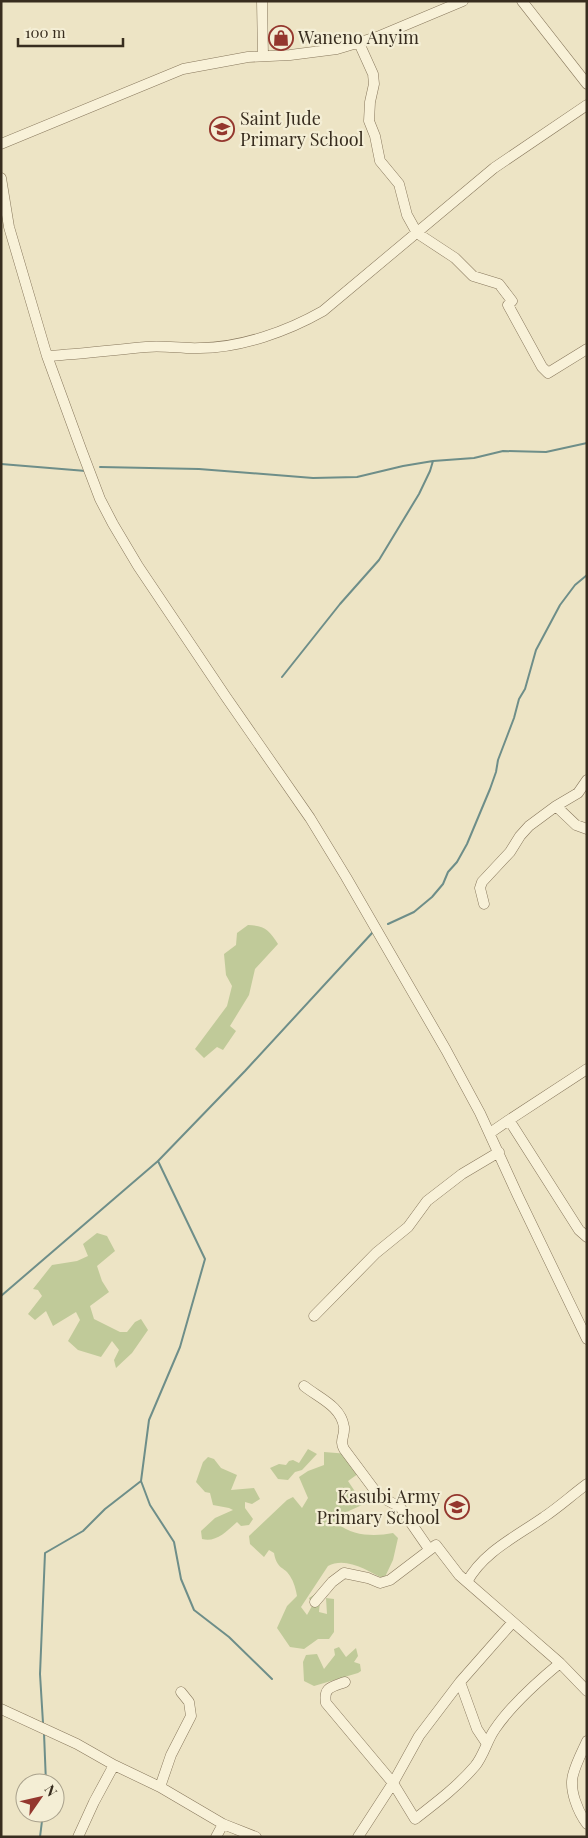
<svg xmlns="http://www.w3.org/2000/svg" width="588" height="1838" font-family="'Playfair Display',serif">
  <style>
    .green { fill: #c0ca99 }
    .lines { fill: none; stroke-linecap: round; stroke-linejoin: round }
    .stream { stroke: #6e8e89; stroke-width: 2 }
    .minor-casing { stroke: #87775c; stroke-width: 11 }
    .minor { stroke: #f8f1d8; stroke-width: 10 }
    .labels { text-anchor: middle; stroke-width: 4.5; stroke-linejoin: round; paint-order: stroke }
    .poi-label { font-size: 18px; fill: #382d1f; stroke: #f4eed5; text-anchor: start }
  </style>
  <rect width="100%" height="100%" fill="#ede4c5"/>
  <!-- green -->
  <path class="green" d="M248 925C265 926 269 930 278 944L255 969 249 995 230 1026 236 1031 223 1050 217 1047 204 1058 195 1049 227 1006 232 986 226 975 224 954 236 945 237 933Z
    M97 1233 107 1236 115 1251 97 1266 102 1281 109 1292 90 1306 94 1319 120 1332H127L135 1322 141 1319 148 1330 132 1353 116 1368 114 1360 119 1350 112 1341 101 1357 78 1350 68 1341 80 1320 76 1312 53 1326 46 1311 35 1320 28 1314 42 1296 38 1290 33 1289 52 1265 77 1261 88 1256 83 1244Z
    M308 1449 317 1454 302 1470 295 1472 288 1480 278 1479 270 1468 279 1464 286 1465 289 1461 293 1460 299 1463Z
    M324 1452 349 1454 362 1471 348 1481 358 1496 362 1505 340 1515 335 1521C349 1536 374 1537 393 1533L398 1538 393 1560 384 1579C368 1571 346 1556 328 1566L301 1607 307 1615 312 1606 309 1598 317 1593 320 1600 319 1612 327 1614 326 1598 334 1599V1632L329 1639H318L304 1649 290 1647 277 1628 287 1606 297 1596C296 1590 294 1582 290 1576 284 1566 277 1570 274 1553L269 1550 264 1557 250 1544 249 1536 287 1500 293 1497 302 1508 308 1498 299 1477 308 1471 324 1465Z
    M208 1457 214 1459 221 1468 237 1475 231 1490 254 1488 260 1499 252 1504 245 1502V1508L253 1519 249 1525 241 1526 237 1522C227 1531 216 1543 202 1539L201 1531 215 1518 233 1510 229 1508 213 1505 210 1493 205 1492 196 1482 203 1462Z
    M339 1647 346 1657 356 1648 358 1656 354 1662 360 1664 361 1671 358 1673 314 1686 304 1681 303 1662 306 1655 317 1654 324 1669 335 1655 334 1649Z"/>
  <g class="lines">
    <!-- stream -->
    <path class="stream" d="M1 464 86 471
      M100 467 199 469 313 478 357 477 403 466 433 461 474 458 503 451 546 452 587 443
      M282 677 340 604 379 560 419 494 430 471 433 461
      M388 924 414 912 432 897 443 884 448 872 457 862 467 844 490 789 496 772 498 760 514 718 519 699 525 689 536 650 560 605 575 585 587 575
      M158 1161 205 1259 180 1347 149 1420 141 1481 150 1505 174 1542 181 1579 194 1610 229 1637 272 1679
      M1 1296 158 1161 245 1071 373 932
      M43 1723 40 1674 45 1553 83 1531 105 1509 141 1481
      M44 1733 46 1783
      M40 1837 43 1813"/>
    <defs>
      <path id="minor" d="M262 1 263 56
        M522 1 587 84
        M359 43 373 74 374 84 370 102 369 121 375 136 380 161 399 184 407 215 417 233 455 258 473 276 499 284 512 301 508 305 542 367 548 373 587 349
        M1 144 183 69 248 57 290 55 337 49 377 37 463 1
        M1 178 9 227 47 356 81 449 100 499 113 524 138 566 226 697 310 818 346 877 446 1050 480 1113 518 1196 587 1339
        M47 356C80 354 113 350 146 347 164 345 182 349 200 348 241 348 288 331 323 311L494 168 587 105
        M556 806 576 825 587 829
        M484 904 480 888 482 882 510 852 520 836 529 826 556 806 578 793 587 780
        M509 1120 587 1069
        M490 1133 509 1120 579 1230 587 1237
        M314 1316 376 1253 408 1227 427 1201 462 1174 499 1152
        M304 1386C319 1398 341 1406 344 1427 345 1436 339 1441 344 1449L379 1496 400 1507 429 1549
        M587 1484C572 1495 559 1507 544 1517 517 1536 483 1552 467 1582L560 1663 587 1691
        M315 1602 332 1582 344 1573 368 1578 380 1583 390 1580 436 1545 459 1575 467 1582
        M345 1682C332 1687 323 1687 326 1703L393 1783 415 1819C437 1802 457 1787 475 1766 484 1755 487 1740 495 1729 512 1704 537 1682 560 1663
        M460 1682 477 1729 487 1744
        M1 1709 77 1744 114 1765 160 1787 223 1824 256 1837
        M587 1741C582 1752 576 1763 573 1775 569 1790 578 1812 587 1824
        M160 1787 171 1755 191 1716 189 1702 181 1692
        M78 1837 94 1802 114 1765
        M216 1837 223 1824
        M358 1837 393 1783 419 1736 460 1682 512 1623"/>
    </defs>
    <!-- minor casing -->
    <use href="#minor" class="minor-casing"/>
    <!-- minor -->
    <use href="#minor" class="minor"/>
  </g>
  <!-- icons -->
  <defs>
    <symbol id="shop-ring" viewBox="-11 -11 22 22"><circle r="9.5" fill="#f4eed5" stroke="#94372e" stroke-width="1.5"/><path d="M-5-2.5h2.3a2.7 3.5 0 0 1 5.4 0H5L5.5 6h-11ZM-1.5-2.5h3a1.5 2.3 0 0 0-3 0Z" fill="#94372e"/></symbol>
    <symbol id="school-ring" viewBox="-11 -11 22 22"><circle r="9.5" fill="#f4eed5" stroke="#94372e" stroke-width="1.5"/><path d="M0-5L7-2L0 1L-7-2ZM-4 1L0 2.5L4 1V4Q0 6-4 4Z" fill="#94372e"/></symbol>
  </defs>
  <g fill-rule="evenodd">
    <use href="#shop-ring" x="267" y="24" width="28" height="28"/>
    <use href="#school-ring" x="208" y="115" width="28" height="28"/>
    <use href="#school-ring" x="443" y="1493" width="28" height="28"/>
  </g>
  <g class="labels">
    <!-- poi labels -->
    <g class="poi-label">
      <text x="298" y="44">Waneno Anyim</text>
      <text x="240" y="125">Saint Jude<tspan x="240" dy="21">Primary School</tspan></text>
      <text x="440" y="1503" text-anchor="end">Kasubi Army<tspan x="440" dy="21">Primary School</tspan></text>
    </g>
  </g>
  <!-- border -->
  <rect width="588" height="1838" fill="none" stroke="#382d1f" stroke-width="5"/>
  <!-- north arrow -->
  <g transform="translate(40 1798) rotate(56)"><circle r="24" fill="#f4eed5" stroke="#a9a18c"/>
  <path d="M0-4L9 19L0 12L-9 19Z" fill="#94372e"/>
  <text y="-8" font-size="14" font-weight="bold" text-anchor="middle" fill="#382d1f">N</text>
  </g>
  <!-- scale -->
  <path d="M18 38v8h105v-8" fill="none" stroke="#382d1f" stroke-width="2.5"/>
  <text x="25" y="38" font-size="15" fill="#382d1f" stroke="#f4eed5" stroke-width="4" paint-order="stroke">100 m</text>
</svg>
